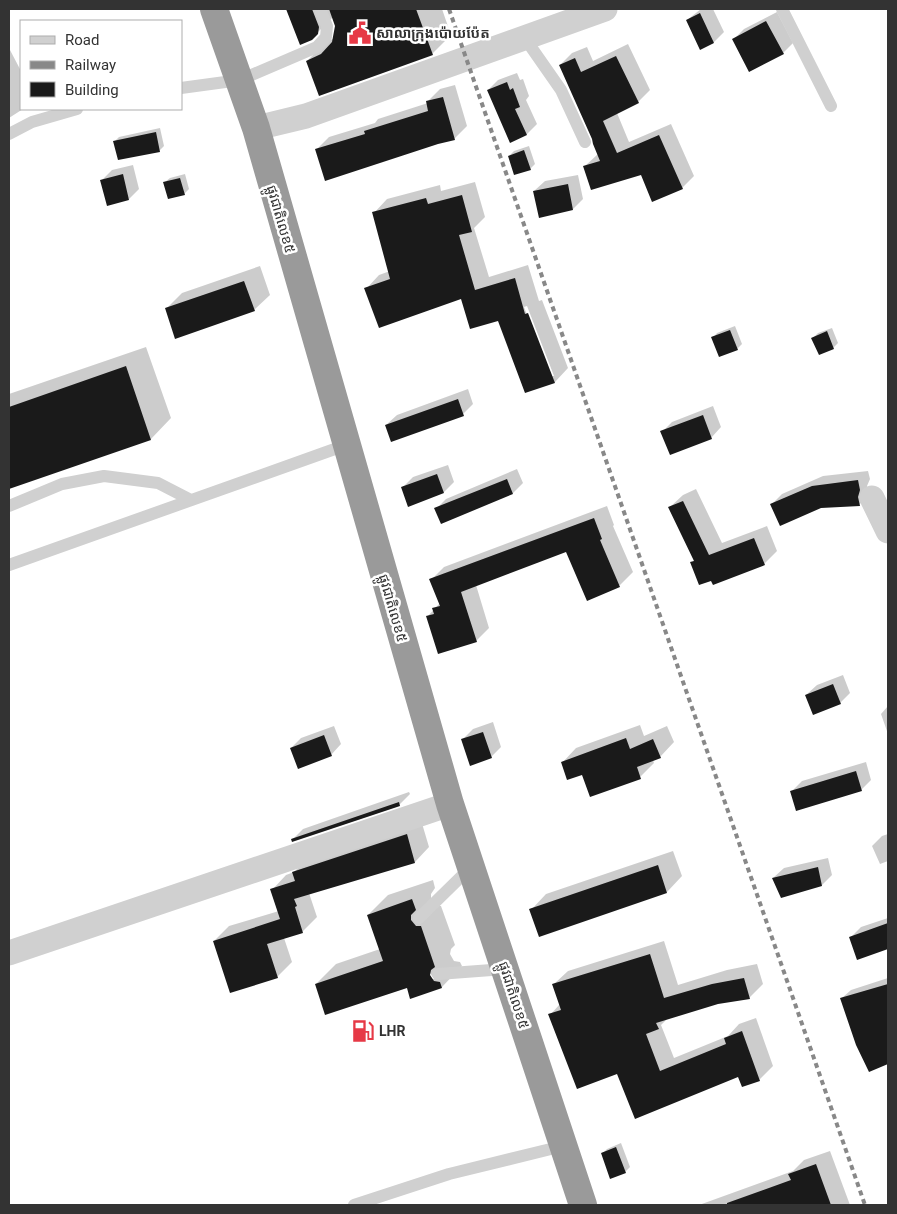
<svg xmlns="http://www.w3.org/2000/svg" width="897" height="1214" font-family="Roboto,'Noto Sans Khmer',sans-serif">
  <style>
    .shadow { fill: #0003; fill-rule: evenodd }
    .building { fill: #1a1a1a }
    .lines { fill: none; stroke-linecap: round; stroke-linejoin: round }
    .lane { stroke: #d0d0d0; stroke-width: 12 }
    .street { stroke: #d0d0d0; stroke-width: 25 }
    .highway { stroke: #9a9a9a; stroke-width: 28 }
    .rail { stroke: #888; stroke-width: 4; stroke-dasharray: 5 4; stroke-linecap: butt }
    .labels { text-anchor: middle; stroke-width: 5; stroke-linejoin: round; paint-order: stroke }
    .poi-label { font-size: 14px; font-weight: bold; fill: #333; stroke: #fff; text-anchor: start }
    .street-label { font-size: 14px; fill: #333; stroke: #fff }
  </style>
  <rect width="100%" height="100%" fill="#fff"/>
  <!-- shadow -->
  <path class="shadow" d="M288 9H442L451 35 432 54 307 61 326 42 335 38 336 23 333 17 311 39 301 44Z
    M701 9H713L724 32 714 42 700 48 687 20Z
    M777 12 793 43 783 53 733 40 744 29Z
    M628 44 650 90 638 102 617 113 629 142 671 124 694 176 682 188 641 173 585 166 598 154 594 138 560 65 572 53 587 47 593 61Z
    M10 50 21 71V109H23L9 118Z
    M517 73 520 80 523 79 529 96 526 100 537 124 527 134 510 141 488 90 498 80Z
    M455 85 467 126 454 139 316 150 329 137 375 123 378 119 428 103 427 102 440 89Z
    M160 128 164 146 159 151 115 141 119 137Z
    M529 146 535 164 530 169 509 156 514 151Z
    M133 165 139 189 129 199 102 180 112 170Z
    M185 174 189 189 184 194 165 182 170 178Z
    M578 175 583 199 573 209 534 191 545 181Z
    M475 182 485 217 474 228 489 277 528 265 539 301 542 300 568 368 555 382 525 392 499 319 462 297 366 289 379 275 390 271 374 213 387 199 440 185 441 191ZM527 306 554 376H551L524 307Z
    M260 266 270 295 254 310 166 309 182 293Z
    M735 326 742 344 737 349 713 338 717 333Z
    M832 328 838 343 833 348 813 338 818 333Z
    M146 347 171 418 151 439 9 487V394Z
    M468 389 473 404 463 414 386 425 397 415Z
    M713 406 721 427 711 438 662 432 672 422Z
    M448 465 454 482 444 492 402 488 413 477Z
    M517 469 523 483 513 493 436 509 446 499Z
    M868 471 870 479 867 486 869 494 859 505 772 504 782 494 823 476Z
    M696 489 722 543 767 526 777 551 764 564 711 579 692 563 695 559 670 507 683 495Z
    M607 506 614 525 613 526 633 572 620 585 587 599 567 551 476 585 489 628 476 641 427 617 440 603 431 580 444 567Z
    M843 675 850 693 840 703 806 695 817 685Z
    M888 706V734L881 714Z
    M493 722 501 747 491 757 462 740 473 729Z
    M640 725 644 736 667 726 674 742 660 757 653 760 654 763 640 777 582 773 562 763 576 748Z
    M334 726 341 744 331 755 291 748 301 738Z
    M866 762 871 780 861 790 791 792 802 781Z
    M409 792 410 794 399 805 293 839 303 829Z
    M421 820 429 847 415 862 309 893 317 917 302 932 284 938 292 962 277 977 214 941 229 926 279 911 272 890 286 875 294 872 308 858Z
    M888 834V861L880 864 872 846 882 836Z
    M673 851 682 876 667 892 540 935 531 910 546 894Z
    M828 858 832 875 822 885 773 878 784 868Z
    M433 880 435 888 431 894V900L437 906H441L455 945 451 949 450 954 454 961 460 962 462 966 442 987 411 997 408 987 316 984 336 964 380 949 368 915 388 895ZM428 970 434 979H431Z
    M888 918V948L858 958 851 937 861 927Z
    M664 941 678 985 727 970 757 964 763 984 749 998 718 1003 667 1019 661 1025 674 1058 728 1036 739 1024 756 1018 773 1066 759 1080 739 1076 617 1072 550 1015 560 1004 554 984 568 971Z
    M888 978V1063L870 1071 842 998 851 990Z
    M621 1143 630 1167 625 1172 602 1154 607 1149Z
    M830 1151 850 1205H699L793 1171 804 1160Z"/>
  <!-- building -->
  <path class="building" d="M286 9H312L319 27 318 34 312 40 300 45Z
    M329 9H416L433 55 319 96 306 61 321 54 332 42 335 26Z
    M700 13 714 43 700 50 686 20Z
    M766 21 784 54 749 72 732 39Z
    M616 56 639 103 603 121 617 153 659 135 683 189 652 202 641 175 591 190 583 166 600 161 593 144 592 139 559 65 575 58 581 72Z
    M507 82 510 90 513 88 520 107 515 109 527 135 510 143 487 90Z
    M443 97 455 140 438 144 325 181 315 149 365 134 364 131 428 111 426 101Z
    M156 132 160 152 118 160 113 141Z
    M524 150 531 170 514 175 508 156Z
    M123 174 129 200 107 206 100 180Z
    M180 178 185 195 168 199 163 182Z
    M568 184 573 210 539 218 533 191Z
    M462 195 472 232 459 235 475 290 515 278 525 314 528 313 555 383 525 393 498 321 470 329 461 299 379 328 364 288 390 279 372 212 426 198 428 204Z
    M244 281 255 311 175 339 165 308Z
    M730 330 738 350 719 357 711 337Z
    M827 331 834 349 819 355 811 338Z
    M126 366 151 440 9 489V407Z
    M458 399 464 416 391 442 385 425Z
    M703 415 712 439 670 455 660 431Z
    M437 474 444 493 408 507 401 487Z
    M507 479 513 494 441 524 434 508Z
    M858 480 860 490 858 497 860 506 821 508 780 526 770 504 812 486Z
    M683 501 709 555 754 538 765 565 713 585 711 581 699 585 690 562 694 561 668 507Z
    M594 518 602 539 600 540 620 587 587 601 566 552 461 592 477 642 438 654 426 616 434 614 432 608 440 606 429 579Z
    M833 684 841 704 813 715 805 695Z
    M483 732 492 758 470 766 461 739Z
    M324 735 332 756 298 769 290 748Z
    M626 738 630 749 653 739 661 758 637 767 641 779 590 797 582 775 567 780 561 762Z
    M856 771 862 791 796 811 790 791Z
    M399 802 400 806 292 842 291 839Z
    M407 834 415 863 294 899 297 906 295 907 303 933 267 944 278 978 230 993 213 941 280 919 270 889 295 881 292 872Z
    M658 865 667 893 539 937 529 909Z
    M818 867 822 886 781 898 772 878Z
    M412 899 416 910 411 915V920L416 926H421L435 967 431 970 430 975 434 981 440 982 442 988 410 999 407 988 325 1015 315 984 383 961 367 915Z
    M888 923V949L857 960 849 937Z
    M650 954 664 998 712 984 744 978 750 999 718 1004 656 1023 659 1029 646 1034 660 1071 726 1044 724 1038 742 1031 760 1081 742 1087 738 1077 635 1119 617 1074 577 1089 548 1014 561 1010 552 984Z
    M888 984V1064L869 1072 856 1045 840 998Z
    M616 1147 626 1173 610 1179 601 1153Z
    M816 1164 831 1205H727V1203L791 1180 788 1174Z"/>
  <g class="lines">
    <!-- lane -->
    <path class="lane" d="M782 9 831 106
      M524 37 561 90 585 142
      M181 88 240 80 317 47 326 37 327 26 320 9
      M9 134 32 122 77 109
      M9 506 62 484 104 476 158 483 191 500
      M9 565 346 445
      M419 918 471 867
      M438 974 505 969
      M354 1205 449 1174 563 1146"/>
    <!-- street -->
    <path class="street" d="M256 128 306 116 605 9
      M872 498 888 531
      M9 953 450 804"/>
    <!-- highway -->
    <path class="highway" d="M214 9 256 128 450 804 583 1205"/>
    <!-- rail -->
    <path class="rail" d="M449 9 865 1205"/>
  </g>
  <!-- icons -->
  <defs>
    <symbol id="civic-bare" viewBox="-9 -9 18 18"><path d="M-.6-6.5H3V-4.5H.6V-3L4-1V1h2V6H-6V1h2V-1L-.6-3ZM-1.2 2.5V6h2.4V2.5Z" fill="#e63946" stroke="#fff" stroke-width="2.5" paint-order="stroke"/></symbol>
    <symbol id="fuel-bare" viewBox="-9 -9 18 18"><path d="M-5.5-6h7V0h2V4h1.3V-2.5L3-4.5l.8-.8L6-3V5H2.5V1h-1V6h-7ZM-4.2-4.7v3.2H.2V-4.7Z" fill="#e63946" stroke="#fff" stroke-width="2.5" paint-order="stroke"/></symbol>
  </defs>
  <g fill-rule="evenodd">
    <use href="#civic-bare" x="344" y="17" width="32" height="32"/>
    <use href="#fuel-bare" x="347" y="1015" width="32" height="32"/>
  </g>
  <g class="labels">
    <!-- poi labels -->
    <g class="poi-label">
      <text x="376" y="38">សាលាក្រុងប៉ោយប៉ែត</text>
      <text x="379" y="1036">LHR</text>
    </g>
    <!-- street labels -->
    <g class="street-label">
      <text transform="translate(281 219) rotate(74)" y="5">ផ្លូវជាតិលេខ៥</text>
      <text transform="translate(393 608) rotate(74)" y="5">ផ្លូវជាតិលេខ៥</text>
      <text transform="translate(514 995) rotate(72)" y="5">ផ្លូវជាតិលេខ៥</text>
    </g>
  </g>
  <!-- border -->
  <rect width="897" height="1214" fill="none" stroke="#333333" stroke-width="20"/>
  <!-- legend -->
  <rect x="20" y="20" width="162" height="90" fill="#ffffff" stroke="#adadad"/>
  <rect x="30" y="36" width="25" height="8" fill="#d0d0d0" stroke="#adadad"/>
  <text x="65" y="45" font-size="15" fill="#333333">Road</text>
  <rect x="30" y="61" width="25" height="8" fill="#888888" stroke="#adadad"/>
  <text x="65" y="70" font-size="15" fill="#333333">Railway</text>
  <rect x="30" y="82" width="25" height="15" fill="#1a1a1a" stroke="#adadad"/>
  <text x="65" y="95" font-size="15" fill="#333333">Building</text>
</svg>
